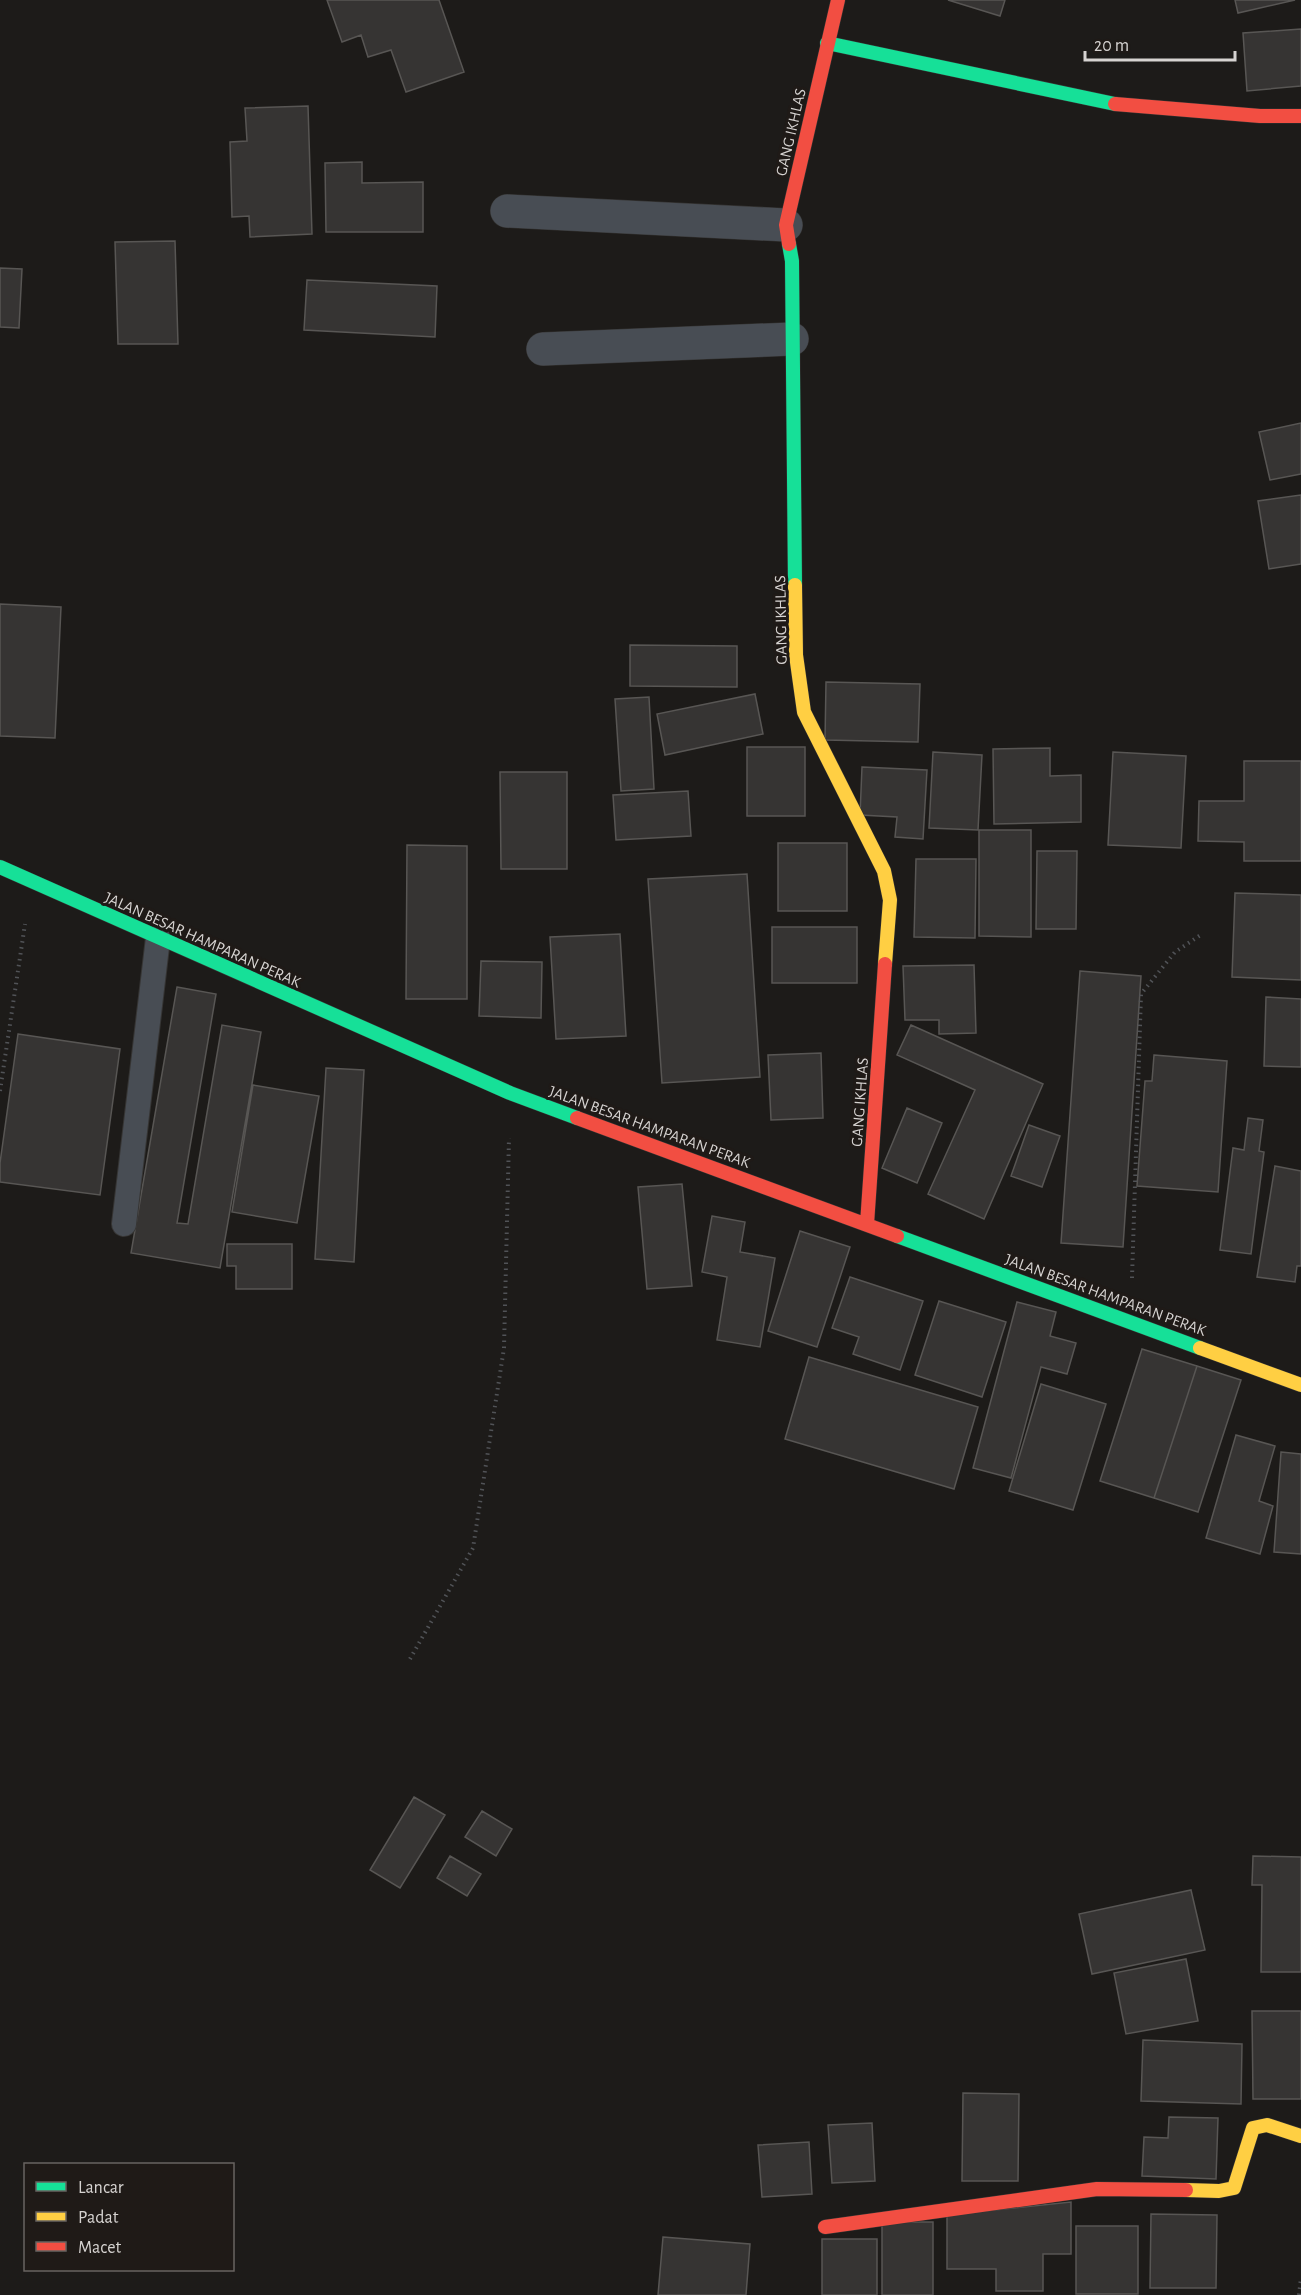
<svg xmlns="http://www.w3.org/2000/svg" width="1301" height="2295" font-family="'Alegreya Sans',sans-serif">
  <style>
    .building { fill: #363433; stroke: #585654; stroke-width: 1.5 }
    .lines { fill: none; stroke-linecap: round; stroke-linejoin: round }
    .lane-casing { stroke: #363534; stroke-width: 26 }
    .street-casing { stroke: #363534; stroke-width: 34 }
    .fast-casing { stroke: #363534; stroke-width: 15 }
    .slow-casing { stroke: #363534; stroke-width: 15 }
    .jam-casing { stroke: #363534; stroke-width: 15 }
    .path { stroke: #515357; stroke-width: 4; stroke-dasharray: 1.5 4.5; stroke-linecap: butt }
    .lane { stroke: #484d54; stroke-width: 24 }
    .street { stroke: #484d54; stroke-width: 33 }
    .fast { stroke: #16e098; stroke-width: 14 }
    .slow { stroke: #ffcf43; stroke-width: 14 }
    .jam { stroke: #f24e42; stroke-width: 14 }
    .labels { text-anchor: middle; stroke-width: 6; stroke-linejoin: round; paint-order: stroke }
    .street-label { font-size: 16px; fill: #d6d3d1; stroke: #1f1a17 }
  </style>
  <rect width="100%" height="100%" fill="#1d1b19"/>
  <!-- building -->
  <path class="building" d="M327 0H439L464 72 406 92 391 50 368 57 361 35 342 42Z
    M948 0H1005L1000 16Z
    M1235 0H1295L1238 13Z
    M1301 29V86L1247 91 1243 33Z
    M308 106 312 234 250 237 249 216 232 217 230 142 247 141 245 108Z
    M362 162V183L423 182V232H326L325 163Z
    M175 241 178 344H118L115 242Z
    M0 268 22 269 19 328 0 327Z
    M307 280 437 286 435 337 304 330Z
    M1301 423V474L1270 480 1259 432Z
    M1301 495V564L1269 569 1258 501Z
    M0 604 61 607 55 738 0 736Z
    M630 645 737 646V687L630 686Z
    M826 682 920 684 918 742 825 740Z
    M755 694 763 734 665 755 657 714Z
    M649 697 654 789 621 791 615 699Z
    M747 747H805V816H747Z
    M1050 748V776L1081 775V822L994 824 993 749Z
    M933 752 982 755 978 830 929 828Z
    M1113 752 1186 756 1181 848 1108 845Z
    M1244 761H1301V861H1244V842L1198 841 1199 801H1244Z
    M862 767 927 770 923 839 895 837 897 817 860 815Z
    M500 772H567V869H501Z
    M688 791 691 836 616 840 613 795Z
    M979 830H1031V937L979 936Z
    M778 843H847V911H778Z
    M407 845 467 846V999H406Z
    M1037 851H1077L1076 929H1036Z
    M916 859H976L975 938 914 937Z
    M747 874 760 1077 662 1083 648 879Z
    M1235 893 1301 895V980L1232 977Z
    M772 927H857V983H772Z
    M620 934 626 1036 556 1039 550 937Z
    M481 961 542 962 541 1018 479 1016Z
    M974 965 976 1033 939 1034V1020H905L903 966Z
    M1080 971 1141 976 1123 1247 1061 1243Z
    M177 987 216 994 177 1223 188 1224 222 1025 261 1032 220 1268 131 1253Z
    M1266 997 1301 999V1067L1264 1066Z
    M911 1025 1043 1084 984 1219 928 1194 975 1090 897 1055Z
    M18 1034 120 1049 100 1195 0 1182V1163Z
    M821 1053 823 1118 771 1120 768 1055Z
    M1154 1055 1227 1061 1218 1192 1137 1186 1145 1081H1152Z
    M326 1068 364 1070 354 1262 315 1259Z
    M253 1085 319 1096 297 1223 232 1212Z
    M907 1108 942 1123 917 1183 882 1168Z
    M1248 1118 1263 1120 1259 1151 1264 1152 1251 1254 1220 1250 1233 1148 1244 1150Z
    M1029 1125 1060 1136 1042 1187 1011 1176Z
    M1275 1166 1301 1171V1266H1297L1295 1282 1257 1277Z
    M682 1184 692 1286 647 1289 638 1187Z
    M712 1216 745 1222 740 1252 775 1258 760 1347 717 1340 727 1277 702 1272Z
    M800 1231 850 1247 817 1347 768 1331Z
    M227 1244H292V1289H236V1266H227Z
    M850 1277 923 1301 900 1370 853 1354 859 1337 832 1328Z
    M939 1301 1006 1322 982 1397 915 1375Z
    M1017 1302 1056 1312 1050 1336 1076 1343 1067 1374 1041 1367 1011 1478 973 1468Z
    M1142 1349 1197 1366 1154 1498 1100 1481Z
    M809 1357 978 1407 954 1489 785 1439Z
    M1197 1366 1241 1380 1198 1512 1154 1498Z
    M1041 1384 1106 1404 1073 1510 1009 1491Z
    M1236 1435 1275 1446 1259 1501 1273 1506 1260 1554 1206 1538Z
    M1281 1452 1301 1454V1554L1274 1552Z
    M414 1797 445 1815 400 1888 370 1870Z
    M482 1811 512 1829 496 1856 465 1837Z
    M450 1856 481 1874 467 1896 437 1878Z
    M1253 1856 1301 1857V1972H1261L1262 1885H1252Z
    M1191 1890 1205 1950 1092 1974 1079 1914Z
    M1186 1959 1198 2021 1126 2034 1114 1973Z
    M1252 2011H1301V2099H1253Z
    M1143 2040 1242 2044 1241 2104 1141 2101Z
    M963 2093 1019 2094 1018 2181H962Z
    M1169 2117 1218 2118 1216 2179 1142 2176 1144 2137 1168 2138Z
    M872 2123 875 2181 832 2183 828 2125Z
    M809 2142 812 2194 762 2197 758 2145Z
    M1071 2202V2254H1043V2291H996V2269H947V2215Z
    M1151 2214 1217 2215 1216 2288H1150Z
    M882 2222H933V2295H882Z
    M1076 2226H1138V2294H1076Z
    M663 2237 750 2244 746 2295H658Z
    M822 2239H877V2295H822Z"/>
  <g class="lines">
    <defs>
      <path id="lane" d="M124 1224 158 938"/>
      <path id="street" d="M507 211 786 225
        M543 349 792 339"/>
      <path id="fast" d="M827 43 1115 104
        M789 244 792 261 795 585
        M0 867 510 1093 577 1118
        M897 1236 1200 1348"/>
      <path id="slow" d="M795 585 796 655 804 712 884 871 890 900 885 964
        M1200 1348 1301 1385
        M1186 2190 1219 2191 1234 2188 1253 2128 1267 2125 1301 2136"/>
      <path id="jam" d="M1115 104 1260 116H1301
        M789 244 786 225 838 0
        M577 1118 897 1236
        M867 1224 885 964
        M825 2227 1097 2189 1186 2190"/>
    </defs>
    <!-- lane casing -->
    <use href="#lane" class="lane-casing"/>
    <!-- street casing -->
    <use href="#street" class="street-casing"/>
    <!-- fast casing -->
    <use href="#fast" class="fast-casing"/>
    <!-- slow casing -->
    <use href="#slow" class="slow-casing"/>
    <!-- jam casing -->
    <use href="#jam" class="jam-casing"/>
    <!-- path -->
    <path class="path" d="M0 1091 25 924
      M1132 1278 1141 994 1175 952 1202 934
      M410 1659 473 1548 504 1348 509 1138
      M1299 2295 1301 2278"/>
    <!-- lane -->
    <use href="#lane" class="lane"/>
    <!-- street -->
    <use href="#street" class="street"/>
    <!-- fast -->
    <use href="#fast" class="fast"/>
    <!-- slow -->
    <use href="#slow" class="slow"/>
    <!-- jam -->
    <use href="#jam" class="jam"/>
  </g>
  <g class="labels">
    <!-- street labels -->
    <g class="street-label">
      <text transform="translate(790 132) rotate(-77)" y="6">GANG IKHLAS</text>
      <text transform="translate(780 620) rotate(-91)" y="6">GANG IKHLAS</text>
      <text transform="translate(203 939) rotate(24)" y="6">JALAN BESAR HAMPARAN PERAK</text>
      <text transform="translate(859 1102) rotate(-86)" y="6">GANG IKHLAS</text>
      <text transform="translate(650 1126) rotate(20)" y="6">JALAN BESAR HAMPARAN PERAK</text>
      <text transform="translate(1106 1294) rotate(20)" y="6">JALAN BESAR HAMPARAN PERAK</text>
    </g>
  </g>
  <!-- legend -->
  <rect x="24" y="2163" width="210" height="108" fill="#1f1a17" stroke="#686461" stroke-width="1.5"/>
  <rect x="36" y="2182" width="30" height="9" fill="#16e098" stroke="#686461" stroke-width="1.5"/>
  <text x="78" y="2193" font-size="18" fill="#d6d3d1">Lancar</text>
  <rect x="36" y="2212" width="30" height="9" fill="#ffcf43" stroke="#686461" stroke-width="1.5"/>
  <text x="78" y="2223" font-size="18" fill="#d6d3d1">Padat</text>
  <rect x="36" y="2242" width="30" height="9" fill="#f24e42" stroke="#686461" stroke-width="1.5"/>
  <text x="78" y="2253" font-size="18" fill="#d6d3d1">Macet</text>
  <!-- scale -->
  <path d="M1085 51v9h150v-9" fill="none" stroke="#d6d3d1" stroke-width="3"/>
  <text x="1094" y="51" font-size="18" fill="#d6d3d1" stroke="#1f1a17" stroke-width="4.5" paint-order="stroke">20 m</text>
</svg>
